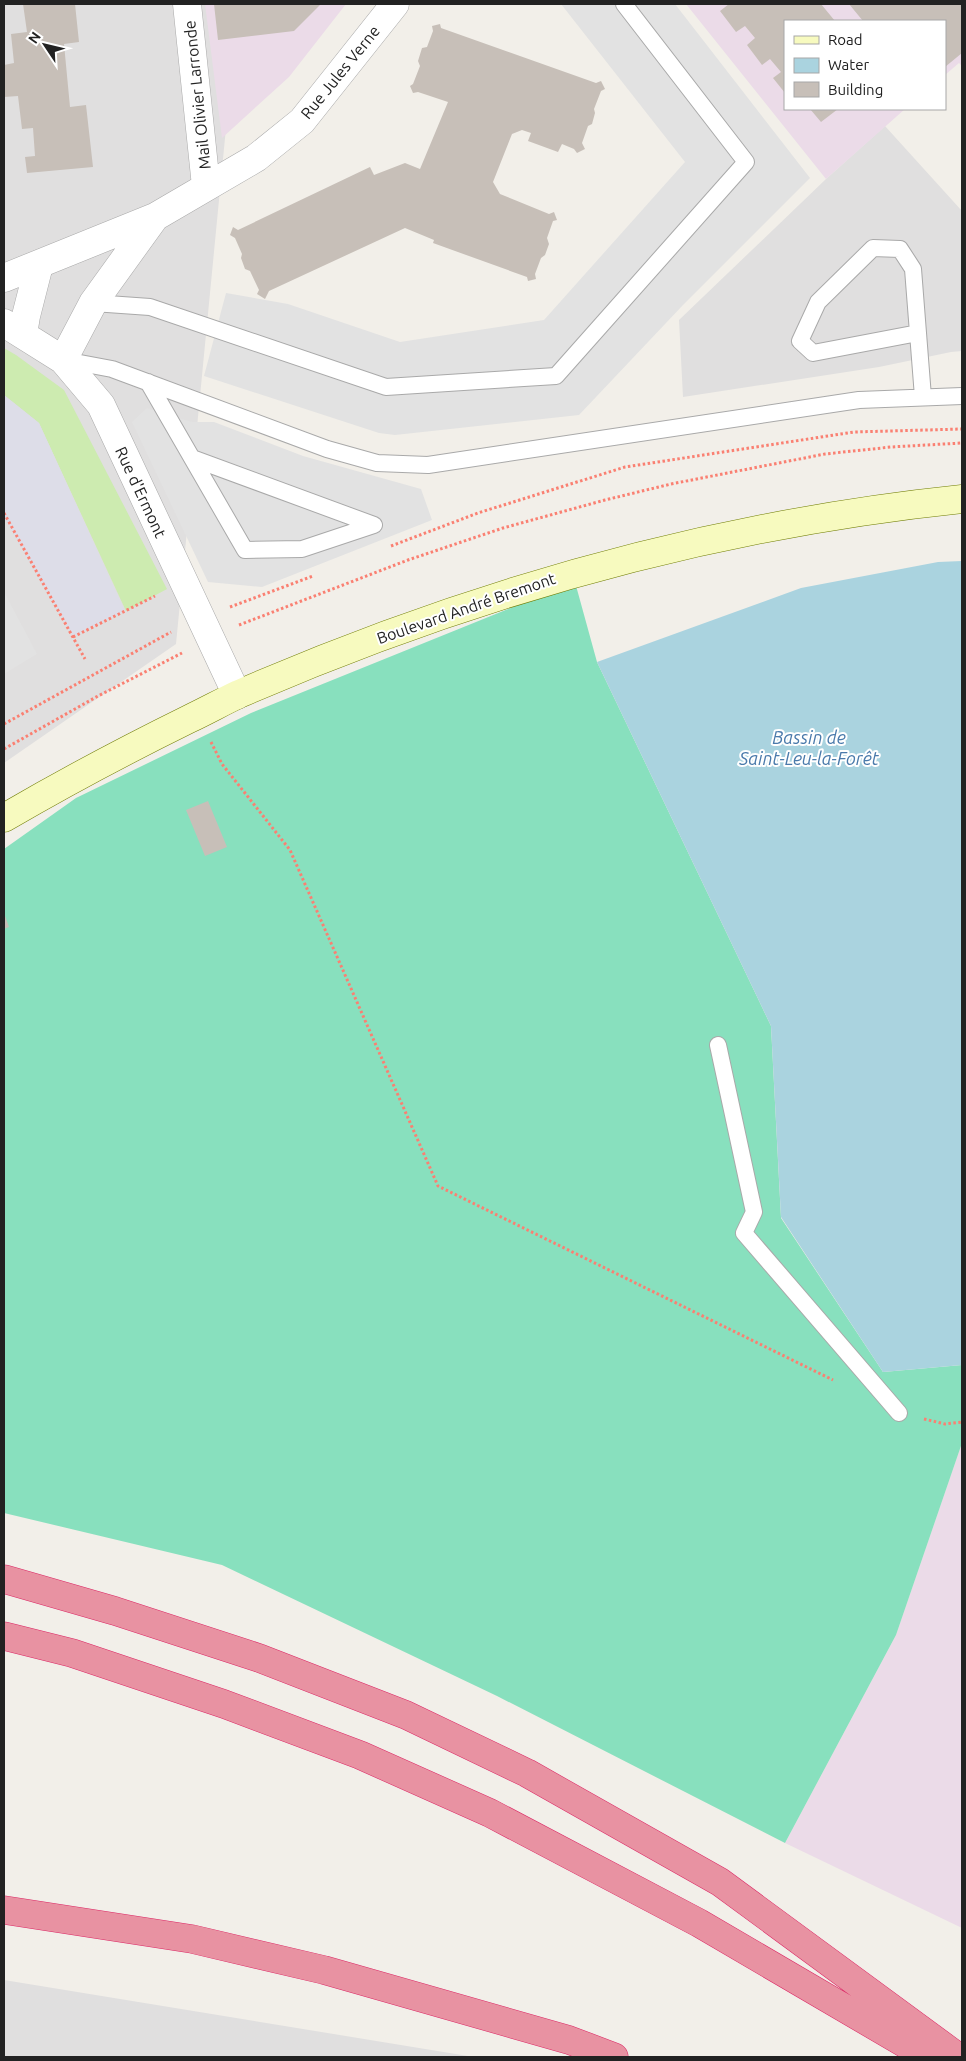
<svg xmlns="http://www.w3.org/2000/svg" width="966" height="2061" font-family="Ubuntu,sans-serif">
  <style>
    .residential { fill: #e0dfdf }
    .industrial { fill: #ebdbe8 }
    .grass { fill: #cdebb0 }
    .pitch { fill: #88e0be }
    .parking { fill: #e2e2e2 }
    .plaza { fill: #dddde8 }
    .water { fill: #aad3df }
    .building { fill: #c7bfb8 }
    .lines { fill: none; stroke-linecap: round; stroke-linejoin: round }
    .lane-casing { stroke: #a9a9a9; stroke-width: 18 }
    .street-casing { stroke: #a9a9a9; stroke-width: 29 }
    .secondary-casing { stroke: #707d05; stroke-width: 29 }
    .highway-casing { stroke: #dc2a67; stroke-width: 29 }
    .path { stroke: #fa8072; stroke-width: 3; stroke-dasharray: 2.5 2.5; stroke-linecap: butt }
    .lane { stroke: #fff; stroke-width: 16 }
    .street { stroke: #fff; stroke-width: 28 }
    .secondary { stroke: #f7fabf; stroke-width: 28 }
    .highway { stroke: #e892a2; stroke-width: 28 }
    .labels { text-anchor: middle; stroke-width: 4; stroke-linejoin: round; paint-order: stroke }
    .street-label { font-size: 16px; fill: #222; stroke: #fff }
    .water-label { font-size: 18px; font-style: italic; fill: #4a7aab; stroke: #fff }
  </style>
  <rect width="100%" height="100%" fill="#f2efe9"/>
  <!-- residential -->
  <path class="residential" d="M4 4H238L176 644 4 763Z
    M885 126 962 211V351L951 352 879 367 683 397 679 320 826 179Z
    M4 1980 474 2057H475H4Z"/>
  <!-- industrial -->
  <path class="industrial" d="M205 4H346L289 77 222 138Z
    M686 4H962V66L959 63 945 75V21H785V109H905L826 179Z
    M962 1443V1928L785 1843 896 1635Z"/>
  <!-- grass -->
  <path class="grass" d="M4 348 16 355 64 390 167 589 126 611 39 423 4 395Z"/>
  <!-- pitch -->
  <path class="pitch" d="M575 582 597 662 771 1026 781 1218 883 1372 962 1365V1443L896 1635 785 1843 497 1696 222 1565 4 1513V849L76 798 251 713Z"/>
  <!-- parking -->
  <path class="parking" d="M561 4H675L810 178 683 305 579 415 395 435 379 433 204 376 226 293 288 304 400 342 544 320 685 162Z
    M147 408 192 422H214L303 456 421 489 432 520 262 587 208 582 132 422Z
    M4 592 37 654 4 674Z"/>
  <!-- plaza -->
  <path class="plaza" d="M4 395 39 423 125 611 73 637 4 517Z"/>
  <!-- water -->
  <path class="water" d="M962 561V1365L883 1372 781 1217 771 1026 597 662 801 588 938 562Z"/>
  <!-- building -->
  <path class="building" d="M23 4H75L79 42 64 44 70 107 86 105 93 167 27 173 25 157 35 156 33 128 22 129 18 96 4 97V65L14 63 11 34 27 32Z
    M214 4H321L294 31 218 40Z
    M729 4H821L835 21H785V93L773 78 781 72 770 59 762 65 747 45 755 38 745 26 736 32 720 11Z
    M849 4H962V53L945 67V21H863Z
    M440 24 441 28 596 83 601 81 605 89 601 91 594 109 595 113 592 124 588 126 582 143 585 149 577 153 574 149 562 144 558 152 528 141 531 133 522 130 512 134 493 182 500 194 549 214 554 212 557 220 553 221 547 238 549 244 545 255 541 258 535 274 536 279 528 281 527 277 433 243 434 240 405 228 269 291 265 299 257 294 259 290 250 271 245 269 241 258 242 254 235 238 230 235 233 227 238 230 370 167 374 175 405 163 420 169 448 102 418 92 413 93 410 86 413 84 420 66 418 61 422 48 427 47 433 31 432 26Z
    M810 109H838L821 122Z
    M208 801 227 847 205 856 186 810Z
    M4 913 9 927 4 929Z"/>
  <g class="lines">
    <defs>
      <path id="lane" d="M93 303 150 307 386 387 556 376 746 162 624 4
        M918 333 813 353 800 341 818 302 873 248 900 249 913 269 923 397
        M64 360 112 369 327 449 377 463 428 465 859 400 962 396
        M148 382 245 550 302 549 374 525 192 458
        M718 1045 754 1212 744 1233 899 1413"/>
      <path id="street" d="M187 4 206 186
        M4 278 155 217 256 158 302 121 395 4
        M4 323 63 360 101 405 237 695
        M23 334 26 316 39 265
        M63 360 93 303 155 217"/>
      <path id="secondary" d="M4 818C64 783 126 750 189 719 206 711 222 702 239 694 471 593 711 525 962 499"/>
      <path id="highway" d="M4 1579 115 1611 259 1658 406 1715 527 1773 720 1882 958 2057
        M4 1636 72 1653 224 1704 360 1755 490 1813 699 1923 928 2057
        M4 1910 192 1939 324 1970 569 2040 614 2057"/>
    </defs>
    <!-- lane casing -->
    <use href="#lane" class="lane-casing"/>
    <!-- street casing -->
    <use href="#street" class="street-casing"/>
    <!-- secondary casing -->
    <use href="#secondary" class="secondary-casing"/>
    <!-- highway casing -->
    <use href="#highway" class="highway-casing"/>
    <!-- path -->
    <path class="path" d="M4 513 85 659
      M391 546 478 513 625 467 854 432 962 429
      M230 607 313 576
      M239 625 408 560 503 528 605 500 671 484 825 454 891 447 962 443
      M73 637 155 596
      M4 724 171 632
      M211 742 222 764 290 850 438 1186 833 1380
      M4 749 98 696 182 653
      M924 1419 945 1424 962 1422"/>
    <!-- lane -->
    <use href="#lane" class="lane"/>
    <!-- street -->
    <use href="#street" class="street"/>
    <!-- secondary -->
    <use href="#secondary" class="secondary"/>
    <!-- highway -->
    <use href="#highway" class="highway"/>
  </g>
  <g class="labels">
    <!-- street labels -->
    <g class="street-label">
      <text transform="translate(340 72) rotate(-51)" y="6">Rue Jules Verne</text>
      <text transform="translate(197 95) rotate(-96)" y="6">Mail Olivier Larronde</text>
      <text transform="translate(141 492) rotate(65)" y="6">Rue d'Ermont</text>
      <text transform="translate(466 608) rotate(-19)" y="6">Boulevard André Bremont</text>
    </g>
    <!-- water labels -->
    <g class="water-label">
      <text x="809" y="744">Bassin de<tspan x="809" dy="21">Saint-Leu-la-Forêt</tspan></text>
    </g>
  </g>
  <!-- border -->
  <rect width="966" height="2061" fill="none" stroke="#222222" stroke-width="10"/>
  <!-- legend -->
  <rect x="784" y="20" width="162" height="90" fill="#ffffff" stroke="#a7a7a7"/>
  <rect x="794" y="36" width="25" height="8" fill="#f7fabf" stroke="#a7a7a7"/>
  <text x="828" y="45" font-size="15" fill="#222222">Road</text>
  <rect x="794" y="58" width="25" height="15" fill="#aad3df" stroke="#a7a7a7"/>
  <text x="828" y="70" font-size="15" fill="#222222">Water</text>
  <rect x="794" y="82" width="25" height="15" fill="#c7bfb8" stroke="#a7a7a7"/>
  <text x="828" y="95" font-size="15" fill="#222222">Building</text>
  <!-- north arrow -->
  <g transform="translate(45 45) rotate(305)" stroke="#ffffff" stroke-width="4" paint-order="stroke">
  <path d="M0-4L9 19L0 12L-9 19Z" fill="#222222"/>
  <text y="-8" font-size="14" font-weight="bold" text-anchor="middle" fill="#222222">N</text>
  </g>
</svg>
